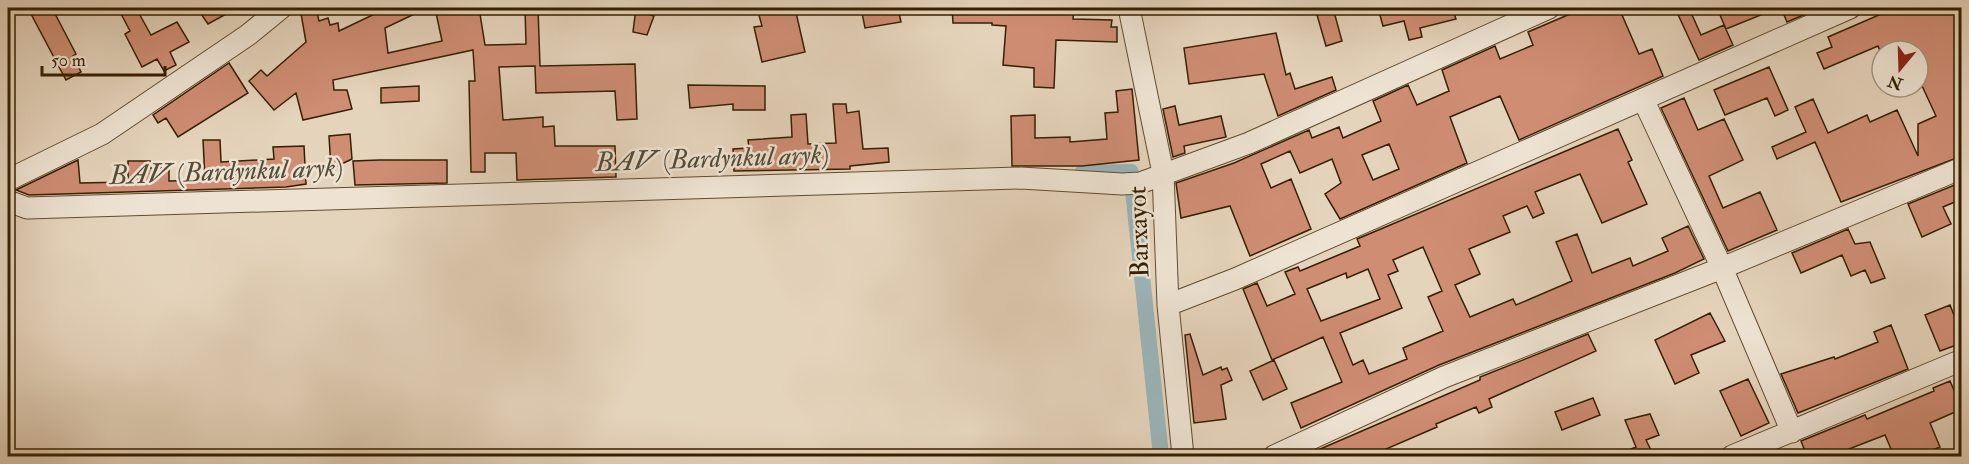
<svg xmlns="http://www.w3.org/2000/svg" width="1969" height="464" font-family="'IM FELL Double Pica',serif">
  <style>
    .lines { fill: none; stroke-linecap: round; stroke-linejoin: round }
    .canal { stroke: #9bb5bb; stroke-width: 16 }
    .building { fill: #cf8d74; stroke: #361f00; stroke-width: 1.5; fill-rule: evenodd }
    .minor-casing { stroke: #624c2f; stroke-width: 23 }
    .minor { stroke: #eee3d3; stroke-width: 21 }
    .labels { text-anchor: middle; stroke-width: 5; stroke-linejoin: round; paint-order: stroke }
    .street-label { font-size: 26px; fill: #361f00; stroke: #eee3d3 }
    .water-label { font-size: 27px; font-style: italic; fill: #544c38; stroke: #eee3d3 }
  </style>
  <rect width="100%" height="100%" fill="#e5d4bc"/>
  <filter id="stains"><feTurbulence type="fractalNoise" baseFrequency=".00333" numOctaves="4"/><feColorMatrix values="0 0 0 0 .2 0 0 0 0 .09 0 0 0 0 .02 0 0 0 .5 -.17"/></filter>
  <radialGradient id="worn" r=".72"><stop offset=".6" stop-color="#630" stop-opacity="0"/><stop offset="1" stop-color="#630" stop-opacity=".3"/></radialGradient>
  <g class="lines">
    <!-- canal -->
    <path class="canal" d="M1082 173 1131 172 1161 456"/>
  </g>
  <!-- building -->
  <path class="building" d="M39 8H52L76 54 73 56 81 72 66 80 30 12Z
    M118 8H136L151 35 177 22 189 42 170 52 176 65 164 71 157 59 142 67 125 34 130 31Z
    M197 8H237L208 24Z
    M300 8H316L319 21 328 18 330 25 338 23 339 31 387 8H427L385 28 388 53 442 41 435 8H479L485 45 526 44 525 8H538L540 66 635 64 637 119 617 120 615 91 536 93 535 66 499 67 503 120 543 117V127L554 126 555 146H615L616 177 517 180 516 153H485V172H471L469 81H475L473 50 333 80 334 90H347L352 109 303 120 296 93 274 110 249 81 261 70 267 76 306 42Z
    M636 8H649L650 15 654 16 647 35 633 32Z
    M757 8H795L805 52 762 62 754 27 762 26Z
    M861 8H898L901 22 865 28Z
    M952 8H1074L1073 19 1112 20 1111 27H1117V42L1056 40 1054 88 1034 87V68L1003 65 1006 26 992 25V23H953Z
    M1315 8H1333L1342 41 1326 46Z
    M1378 8H1452L1456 19 1420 28 1422 37 1409 40 1404 21 1383 26Z
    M1584 8H1619L1639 54 1652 49 1663 76 1519 140 1500 96 1450 117 1467 163 1340 219 1325 194 1341 183 1332 159 1300 173 1290 151 1261 164 1271 188 1291 179 1311 229 1250 256 1230 206 1181 218 1176 183 1234 163 1309 130 1312 138 1339 127 1343 138 1381 121 1373 101 1408 85 1417 105 1449 91 1442 70 1495 46 1500 59 1533 45 1528 32ZM1389 144 1399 169 1373 180 1362 155Z
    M1675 8H1689L1701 35 1724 25 1733 45 1699 60Z
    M1717 8H1778L1726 29Z
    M1781 8H1820L1787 22Z
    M1895 8H1962V24L1957 26 1962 38V156L1841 202 1815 142 1777 159 1772 147 1806 132 1795 107 1813 99 1828 133 1867 115 1870 122 1897 110 1918 156V124L1936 116 1918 77V51H1880L1878 46 1824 69 1817 53 1832 47 1828 37Z
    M1276 33 1286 75 1290 73 1295 89 1332 77 1336 90 1278 116 1264 74 1189 84 1184 48Z
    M229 63 248 93 178 137 166 118 158 123 153 115Z
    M1769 67 1788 110 1775 116 1767 98 1725 115 1714 90Z
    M688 85 765 86V110H733V104L690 108Z
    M419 86V101L381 103V88Z
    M1132 89 1139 160 1082 166H1012L1011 116 1035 115V138L1070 137V142L1107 139 1105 113 1118 112 1116 91Z
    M1684 98 1698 130 1724 119 1743 160 1709 176 1723 208 1760 192 1777 230 1728 251 1661 108Z
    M833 104H846L847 113 859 111 863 149 888 148 889 162 850 166V169L734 171 733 149 749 148 748 140 792 137 791 115 806 114 808 144 836 143Z
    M1175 106 1179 125 1221 116 1226 137 1184 146 1185 153 1173 157 1163 109Z
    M1618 129 1632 160 1628 162 1647 204 1602 223 1580 174 1535 192 1544 213 1533 218 1527 206 1503 216 1510 232 1469 249 1480 274 1455 285 1470 317 1513 299 1516 305 1572 281 1556 242 1577 234 1592 273 1630 258 1633 266 1668 251 1662 238 1688 226 1704 259 1675 273 1439 365 1301 428 1291 403 1342 382 1323 337 1272 360 1243 289 1257 283 1267 306 1295 294 1285 272 1298 267 1300 271 1360 246 1357 239ZM1423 247 1442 291 1428 297 1443 331 1403 348 1407 359 1369 374 1363 360 1353 365 1340 333 1402 308 1388 275 1398 271 1393 260ZM1368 269 1380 299 1321 321 1307 289 1346 273 1347 278Z
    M350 134 352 159 331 169 329 136Z
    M203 140H220L221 162 274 159 273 147 304 146 306 184 286 187 29 195 16 190 78 160 80 183 128 182V161H150V168H169V181L205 180Z
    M379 160H447V183L355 185 353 161Z
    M1962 182V199L1943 207 1951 224 1922 237 1908 204Z
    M1848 229 1855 244 1870 242 1885 278 1871 283 1865 270 1851 276 1842 255 1801 273 1792 253Z
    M1950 305 1954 315 1962 312V343L1940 351 1925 315Z
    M1710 313 1725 341 1691 355 1699 373 1675 384 1655 340Z
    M1891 325 1908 369 1798 413 1781 374 1834 357 1835 359 1878 342 1874 332Z
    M1190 334 1203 375 1221 367 1222 370 1227 368 1232 380 1221 385 1226 419 1194 423 1185 335Z
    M1588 334 1596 351 1489 399 1492 407 1479 413 1476 407 1436 424 1437 427 1379 452 1381 456H1304L1480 380V377Z
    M1274 360 1287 389 1263 400 1250 371Z
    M1748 379 1769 423 1741 436 1720 391Z
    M1950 381 1962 409 1930 423 1940 447 1918 456H1894L1885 435 1831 456H1807L1801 441 1865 415 1867 419 1934 391 1933 388Z
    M1593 398 1600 415 1562 430 1555 412Z
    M1650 414 1659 435 1646 440 1654 456H1614L1636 447 1625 420Z"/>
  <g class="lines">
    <defs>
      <path id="minor" d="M1129 8 1163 173 1168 305 1183 456
        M1643 99 1722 268 1792 432
        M8 180 102 134 248 35 281 8
        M8 201 27 208 1021 178 1122 184 1140 183 1249 143 1549 8
        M1168 305 1235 279 1850 8
        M1274 456 1444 377 1722 268 1962 168
        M1732 456 1962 360"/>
    </defs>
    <!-- minor casing -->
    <use href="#minor" class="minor-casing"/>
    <!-- minor -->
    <use href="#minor" class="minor"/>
  </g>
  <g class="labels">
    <!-- street labels -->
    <g class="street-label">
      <text transform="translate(1138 232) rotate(-92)" y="9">Barxayot</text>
    </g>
    <!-- water labels -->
    <g class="water-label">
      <text transform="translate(712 158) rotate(-2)" y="9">BAV (Bardynkul aryk)</text>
      <text transform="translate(226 171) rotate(-2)" y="9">BAV (Bardynkul aryk)</text>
    </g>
  </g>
  <!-- margin -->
  <rect width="1969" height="464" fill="none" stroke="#e5d4bc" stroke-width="30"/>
  <rect x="9" y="9" width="1951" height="446" fill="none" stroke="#361f00" stroke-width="3"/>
  <rect x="15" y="15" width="1939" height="434" fill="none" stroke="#361f00" stroke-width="1.5"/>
  <!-- north arrow -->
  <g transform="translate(1900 69) rotate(199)"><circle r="28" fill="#eee3d3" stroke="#a4957f" stroke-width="1.5"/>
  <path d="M0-4.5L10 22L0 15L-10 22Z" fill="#8f2418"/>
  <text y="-9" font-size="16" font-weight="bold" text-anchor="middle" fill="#361f00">N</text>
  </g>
  <!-- scale -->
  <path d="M42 66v9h123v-9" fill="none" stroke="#361f00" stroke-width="3"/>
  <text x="51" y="66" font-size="18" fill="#361f00" stroke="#eee3d3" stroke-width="4.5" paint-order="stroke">50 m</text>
  <rect width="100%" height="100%" filter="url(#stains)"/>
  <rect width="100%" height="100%" fill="url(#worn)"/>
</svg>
